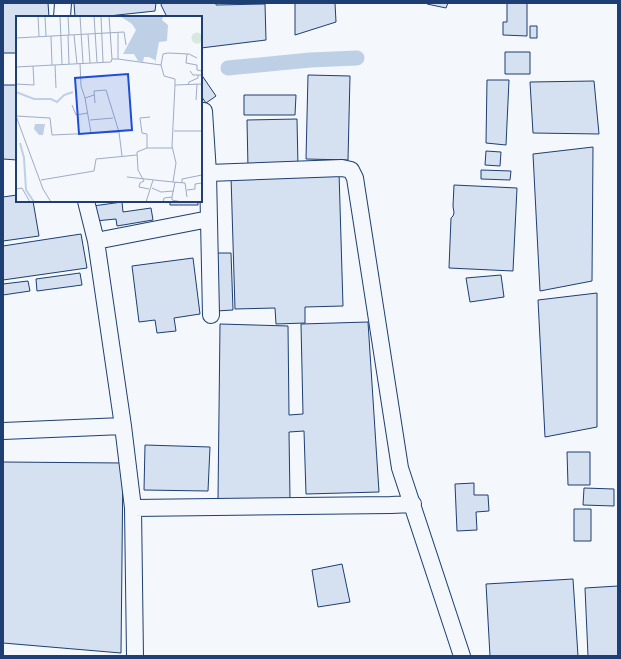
<svg xmlns="http://www.w3.org/2000/svg" width="621" height="659" font-family="Quicksand,sans-serif">
  <style>
    .lines { fill: none; stroke-linecap: round; stroke-linejoin: round }
    .canal { stroke: #bed0e5; stroke-width: 15 }
    .building { fill: #d5e0f0; stroke: #1d3f73 }
    .minor-casing { stroke: #1d3f73; stroke-width: 18 }
    .minor { stroke: #f4f7fb; stroke-width: 16 }
    .inset-river { fill: none; stroke: #bed0e5; stroke-width: 2 }
    .inset-road { fill: none; stroke: #9eadc5; stroke-width: 1 }
    .view { fill: #1d4ed8; fill-opacity: 0.15; stroke: #1d4ed8; stroke-width: 2 }
    .inset-edge { fill: none; stroke: #1d3f73; stroke-width: 2 }
  </style>
  <rect width="100%" height="100%" fill="#f4f7fb"/>
  <g class="lines">
    <!-- canal -->
    <path class="canal" d="M228 68 310 60 357 58"/>
  </g>
  <!-- building -->
  <path class="building" d="M3 3H48L49 17H17V53H3Z
    M74 3H156L155 11 99 17H75Z
    M162 3H216V5L265 4 266 40 201 48V17H167L161 5Z
    M295 3H335L336 22 295 35Z
    M426 3H448L446 8 427 4Z
    M507 3H527V36L503 35V22H507Z
    M530 26H537V38H530Z
    M505 52H530V74H505Z
    M201 74 216 96 206 103 201 96Z
    M308 75 350 76 348 160 306 159Z
    M487 80H509L506 145 486 143Z
    M594 81 599 134 533 133 530 82Z
    M3 85H17V160L3 159Z
    M244 95H296L295 115H244Z
    M297 119 298 167 248 168 247 120Z
    M593 147 592 281 540 291 533 154Z
    M486 151 501 152 500 166 485 165Z
    M481 170 511 171 510 180 481 179Z
    M339 172 343 306 305 307V323L276 324 275 308 235 309 231 176Z
    M454 185 517 188 513 271 449 268 451 218 453 216 454 213 453 206Z
    M17 195V201H33L39 236 3 241V197Z
    M170 201H198V205H170Z
    M122 202 123 212 151 208 153 220 117 226 116 219 95 221 93 206Z
    M81 234 87 268 3 280V246Z
    M214 253H231L233 310 216 311Z
    M193 258 200 314 174 318 176 331 157 333 155 320 139 322 132 266Z
    M80 273 82 285 37 291 36 279Z
    M501 275 504 297 470 302 466 278Z
    M28 281 30 291 3 295V284Z
    M597 293V427L545 437 538 300Z
    M368 322 379 492 306 494 304 431 289 432 290 499H218L220 324 288 326 289 415 303 414 301 324Z
    M145 445 210 447 208 491 144 490Z
    M567 452H590V485H568Z
    M3 462 123 463 121 653 3 643Z
    M474 483V495H488L489 511 476 512 477 530 457 531 455 484Z
    M584 488 614 489V506L583 505Z
    M574 509H591V541H574Z
    M342 564 350 602 318 607 312 570Z
    M573 579 578 656H490L486 584Z
    M618 586V656H588L585 588Z"/>
  <g class="lines">
    <defs>
      <path id="minor" d="M62 17 63 3
        M204 111 208 173
        M86 201 96 241
        M211 315 208 173 342 168 351 170 355 178 400 468 462 656
        M3 431 123 426
        M133 508 391 505 413 504
        M135 656 133 508 123 426 96 241 209 219"/>
    </defs>
    <!-- minor casing -->
    <use href="#minor" class="minor-casing"/>
    <!-- minor -->
    <use href="#minor" class="minor"/>
  </g>
  <!-- overview -->
  <g transform="translate(16 16)">
    <rect width="186" height="186" fill="#f4f7fb"/>
    <path d="M175.5 22a5.5 5.5 0 1 1 11 0a5.5 5.5 0 1 1-11 0Z" fill="#d7e8df"/>
    <path d="M104 0H147L146 4 152 9 151 25 143 26 139 48V44L133 41H128L127 46 122 45 118 38H107L120 14 116 8ZM19 108H29L27 119H23L18 113Z" fill="#bed0e5"/>
    <path class="inset-river" d="M0 76 18 83H35L41 86 48 79 57 76M4 127 8 142 10 174 18 186"/>
    <path class="inset-road" d="M22 0 23 20M29 0 30 20M44 0 46 48M52 0 53 19M64 0 67 47M78 0 81 46M85 0 87 46M93 0 96 43M72 18 74 47M52 19 53 48M58 19 61 48M35 20 36 49M0 22 108 16 110 29M171 38 170 47 181 49V54L186 55M102 43V17M64 47 65 70 69 82M39 49 40 72M145 49 148 60 159 63V69M0 51 95 46 96 43H102L145 49 147 38 152 37 173 38 181 42M174 55 177 59H186M0 68 18 69 17 50M172 69 173 66 182 62V59M180 84 181 68M79 87 78 75 90 74 103 116 106 140M56 89 60 99 72 97M0 100 34 102 36 119 103 116M0 100 27 173 35 186M74 104 97 102M158 115H186M75 117 69 82 78 79M131 132V118L126 117 124 102 134 101M111 161 157 166M25 164 78 155 80 143 121 139M166 167V163L186 159M136 172 145 176 158 175M0 173 6 172 14 186M133 173 123 171 124 167 128 165 122 154 121 136 131 132H156M171 174 179 173V168L186 167M156 181V184L166 186M171 181 169 167 157 166 160 147 156 130 159 69 186 68M130 186 137 164M147 186 148 182 156 181 159 166"/>
    <path class="view" d="M112 58 116 114 63 118 59 62Z"/>
    <rect width="186" height="186" class="inset-edge"/>
  </g>
  <!-- border -->
  <rect width="621" height="659" fill="none" stroke="#1d3f73" stroke-width="8"/>
</svg>
